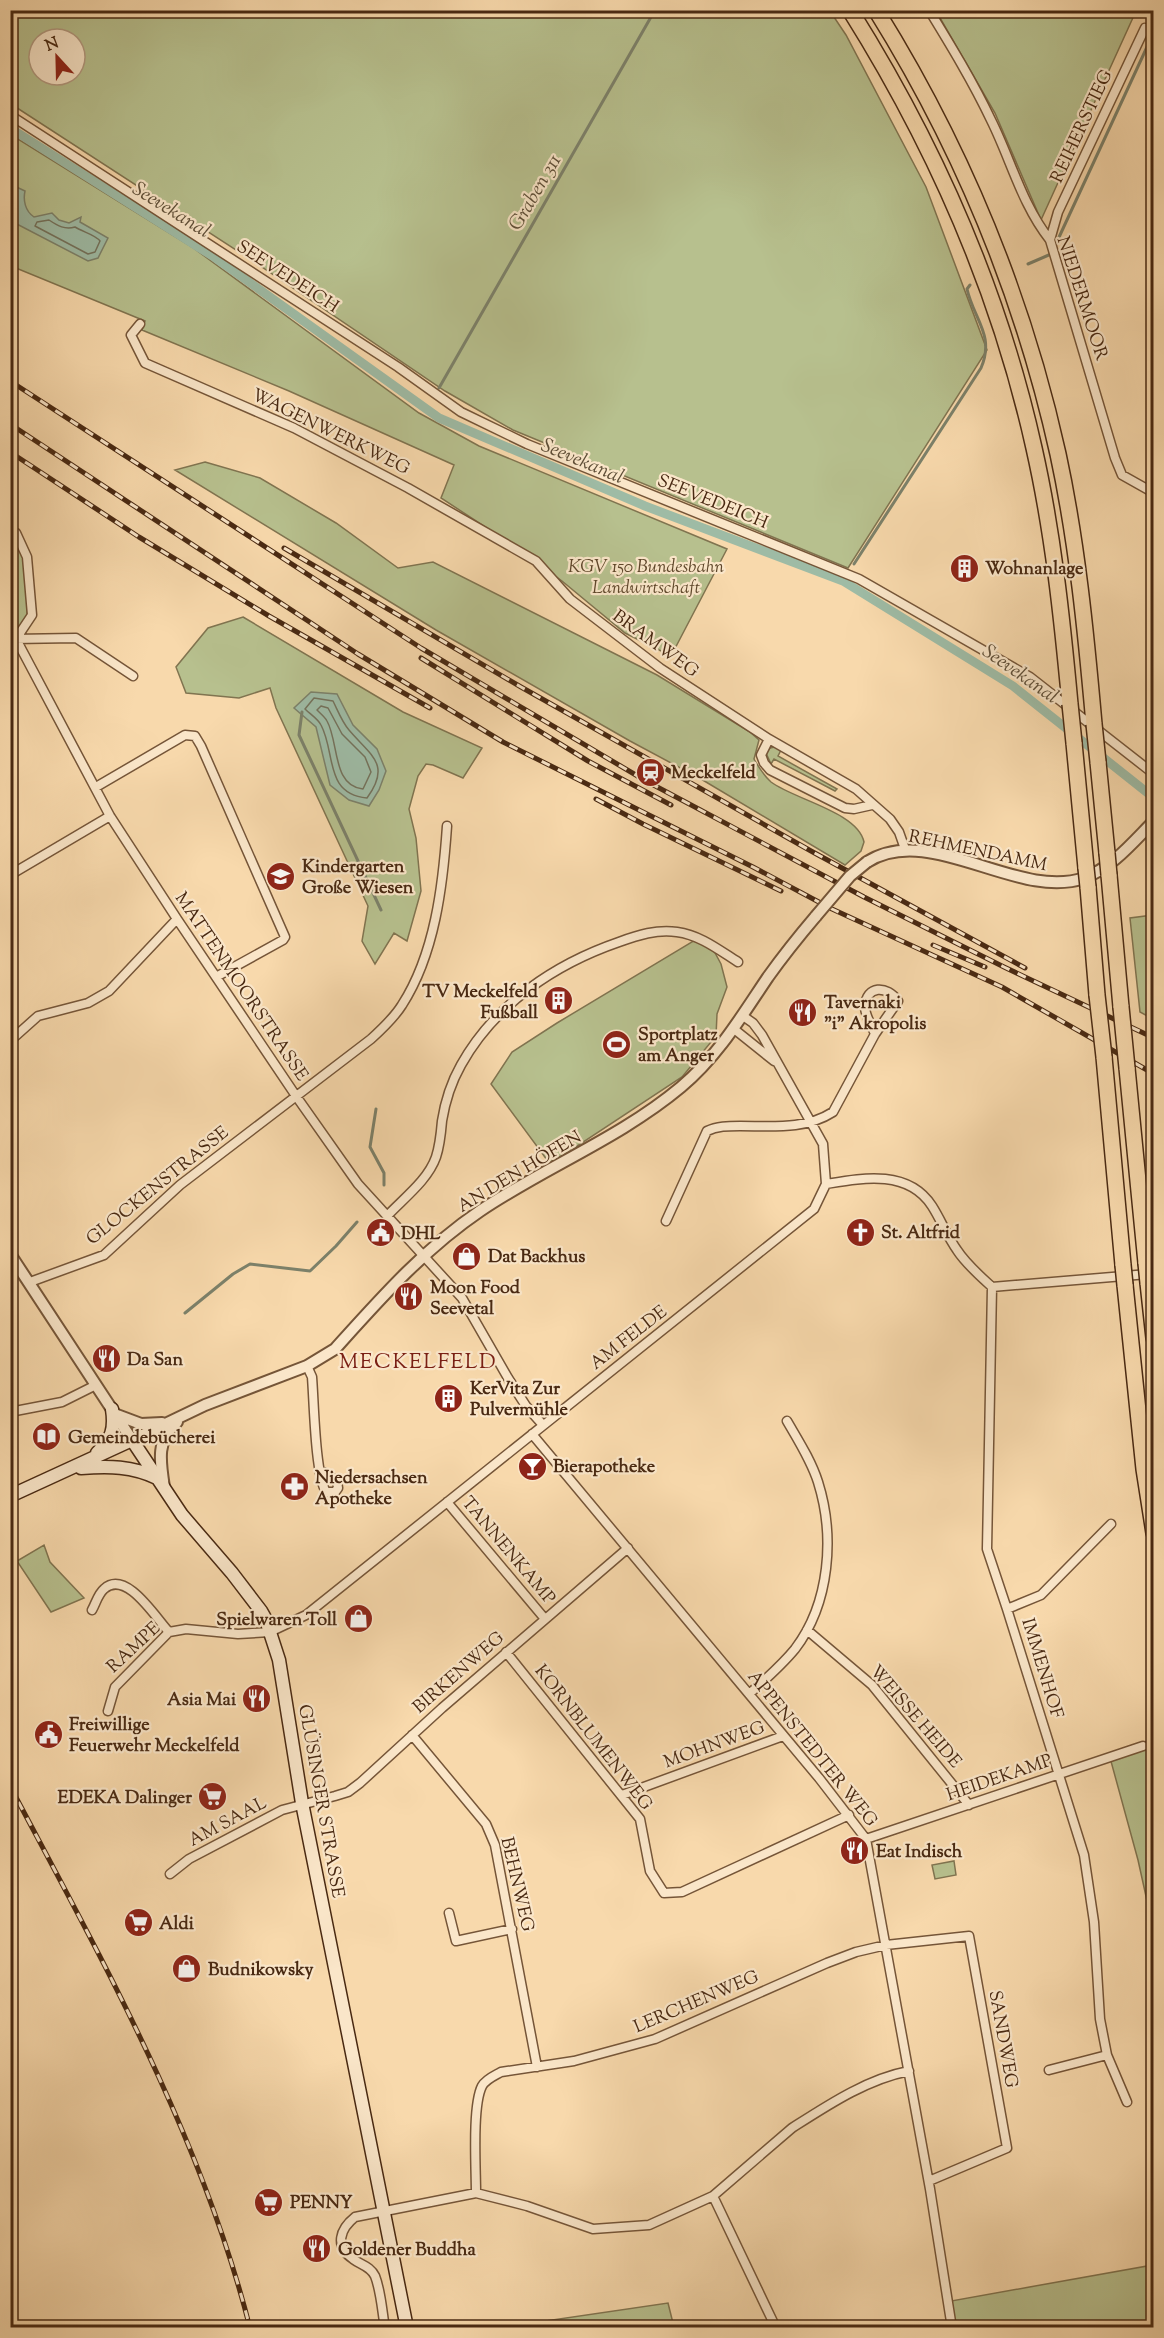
<svg xmlns="http://www.w3.org/2000/svg" width="1164" height="2338" font-family="'Sorts Mill Goudy',serif">
  <style>
    .green { fill: #b7c08e; stroke: #807450; stroke-width: 1.5; fill-rule: evenodd }
    .water { fill: #9ebba5; stroke: #7c816a; stroke-width: 1.5 }
    .lines { fill: none; stroke-linecap: round; stroke-linejoin: round }
    .shore { stroke: #74725c; stroke-width: 1.5 }
    .stream { stroke: #7c816a; stroke-width: 3 }
    .canal { stroke: #9ebba5; stroke-width: 9 }
    .minor-casing { stroke: #755538; stroke-width: 11 }
    .tertiary-casing { stroke: #755538; stroke-width: 14 }
    .secondary-casing { stroke: #492912; stroke-width: 15 }
    .motorway-casing { stroke: #492912; stroke-width: 18 }
    .minor { stroke: #fae6c9; stroke-width: 8 }
    .tertiary { stroke: #fae6c9; stroke-width: 10 }
    .secondary { stroke: #fae6c9; stroke-width: 12 }
    .motorway { stroke: #f8d9ac; stroke-width: 15 }
    .rail-casing { stroke: #492912; stroke-width: 5 }
    .rail { stroke: #fae6c9; stroke-width: 3; stroke-dasharray: 9; stroke-linecap: butt }
    .tertiary-bridge-casing { stroke: #755538; stroke-width: 14; stroke-linecap: butt }
    .motorway-bridge-casing { stroke: #492912; stroke-width: 18; stroke-linecap: butt }
    .tertiary-bridge { stroke: #fae6c9; stroke-width: 10 }
    .motorway-bridge { stroke: #f8d9ac; stroke-width: 15 }
    .labels { text-anchor: middle; stroke-width: 4.5; stroke-linejoin: round; paint-order: stroke }
    .street-label { font-size: 18px; fill: #492912; stroke: #fae6c9 }
    .park-label { font-size: 18px; font-style: italic; fill: #5f472b; stroke: #fae6c9 }
    .poi-label { font-size: 18px; font-weight: bold; fill: #492912; stroke: #fae6c9; text-anchor: start }
    .water-label { font-size: 20px; font-style: italic; fill: #5e4e37; stroke: #fae6c9 }
    .quarter-label { font-size: 21px; letter-spacing: 1.5px; fill: #7a1f14; stroke: #fae6c9 }
  </style>
  <rect width="100%" height="100%" fill="#f8d9ac"/>
  <filter id="stains"><feTurbulence type="fractalNoise" baseFrequency=".00333" numOctaves="4"/><feColorMatrix values="0 0 0 0 .2 0 0 0 0 .09 0 0 0 0 .02 0 0 0 .5 -.17"/></filter>
  <radialGradient id="worn" r=".72"><stop offset=".6" stop-color="#630" stop-opacity="0"/><stop offset="1" stop-color="#630" stop-opacity=".3"/></radialGradient>
  <!-- green -->
  <path class="green" d="M10 11H830L846 35 926 187 987 350 848 568 513 430 445 391 253 261 11 104ZM39 39H75V75H39Z
    M936 11H1136L1041 220 995 113Z
    M10 134 192 247 419 413 479 446 727 549 671 656 625 633 562 581 513 545 441 498 454 465 289 391 142 330 145 321 11 266Z
    M205 462 260 478 336 523 398 568 433 562 657 675 750 732 759 740 754 759C758 766 764 776 771 782 793 799 858 812 864 842L861 851 845 865 701 779 630 741 436 630 175 470Z
    M10 541C16 547 22 552 24 560 29 574 30 617 23 630 20 635 15 635 10 636Z
    M243 617 403 712 482 748 463 778 433 765 426 764 418 776 409 809 416 838 421 891 407 941 394 933 375 964 362 941 368 906 276 708 270 688 239 698 186 693 176 667 208 628Z
    M775 747 781 750 778 756 837 789 835 791 774 759 771 764 766 753 770 748Z
    M1153 915H1154L1153 1019 1140 1012 1130 918Z
    M695 940 714 951 721 964 727 987 717 1014 716 1036 682 1077 550 1164 491 1084 512 1052 557 1023Z
    M44 1545 50 1562 84 1598 51 1612 17 1561Z
    M1153 1739V1928L1138 1860 1109 1754Z
    M954 1861 956 1875 935 1879 932 1865Z
    M1153 2265V2327H956L951 2301Z
    M668 2303 674 2327H505Z"/>
  <!-- water -->
  <path class="water" d="M10 184 25 191C23 200 25 211 34 217L52 213 59 220 69 223 81 217 80 222 108 238 98 258 88 261 11 221Z
    M311 692 337 694 353 725 377 749 386 771 379 790 369 806 349 800 330 785 316 727 294 708Z"/>
  <g class="lines">
    <!-- shore -->
    <path class="shore" d="M49 220C58 226 65 230 75 227 83 232 96 235 100 241L95 252 88 254 35 226 37 222Z
      M314 698 333 701C338 711 342 722 349 730 370 755 392 764 367 798 324 794 336 753 321 725 318 719 310 714 305 709Z
      M321 706 328 708 342 734 365 757 371 772 363 789C332 786 339 742 327 721 325 717 321 714 317 710Z"/>
    <!-- stream -->
    <path class="stream" d="M1054 248 1153 34
      M1028 264 1051 254
      M439 388 655 10
      M854 564 981 368C995 335 974 320 967 289L970 285
      M302 712 299 735 381 910
      M376 1109 370 1147 384 1173V1185
      M185 1313 233 1274 250 1264 310 1271 336 1246 357 1222"/>
    <!-- canal -->
    <path class="canal" d="M10 128 214 257 439 418 645 506 843 581 1013 686 1154 798"/>
    <defs>
      <path id="minor" d="M929 10C951 46 973 82 991 120 1011 160 1022 205 1050 240L1115 458 1122 475 1154 493
        M10 115 398 367 461 412 527 444 859 579 1030 677 1154 774
        M1050 240 1058 212 1145 28 1154 32
        M140 324 131 335 145 363 294 428 408 488 536 561 570 599 660 668 769 739 856 789 890 819 899 832 905 849
        M10 531 16 533 27 557 32 615 16 639 110 816 177 919 296 1096 358 1184 462 1298 508 1378 526 1406 543 1425
        M13 639 76 638 133 676
        M769 739 761 755 764 763 770 770 845 808 854 809 872 805
        M96 787 185 735 195 736 201 746 285 937 283 940 216 977
        M10 875 110 816
        M734 1029 774 1061
        M10 1041 38 1016 88 1003 109 991 177 919
        M826 1184C862 1178 908 1169 932 1206 941 1220 947 1236 957 1250 966 1264 980 1276 992 1287L1148 1274
        M387 1216C404 1198 428 1180 436 1157 440 1145 441 1133 442 1121 445 1102 452 1081 461 1065 495 1004 555 964 619 942 638 935 657 929 677 932 700 935 719 950 738 962
        M666 1221 707 1131C717 1126 728 1126 740 1126 772 1126 805 1130 833 1112L875 1034 898 1001C887 985 866 985 865 1007 865 1016 872 1026 875 1034
        M30 1282 104 1255 180 1185 371 1039C382 1029 394 1018 402 1005 435 954 443 885 447 826
        M992 1287 987 1549 1007 1609 1084 1855 1094 1922 1100 2019 1107 2055 1127 2102
        M307 1366 312 1377C314 1401 315 1474 326 1492H335L338 1488 337 1481 320 1470
        M10 1412 62 1402 96 1385
        M532 1434 819 1778 866 1839 930 2189 952 2328
        M447 1502 545 1619
        M1007 1609 1041 1595 1111 1524
        M92 1610C96 1603 98 1594 104 1589 126 1569 155 1617 169 1632
        M807 1630 872 1685 969 1805
        M506 1652 640 1819 650 1871 664 1893 682 1892 849 1815
        M749 1694C765 1680 781 1666 795 1649 830 1603 835 1536 818 1482 811 1460 798 1440 787 1421
        M108 1711 115 1687 169 1632 186 1629 238 1634 270 1632 306 1615 814 1209 826 1184 823 1144 762 1035 753 1023 743 1016
        M412 1735 486 1824 495 1845 537 2067
        M622 1795 783 1736
        M866 1839 1143 1746
        M170 1874 189 1859 282 1810 335 1796 348 1792 360 1783 442 1708 628 1548
        M449 1913 456 1941 512 1929
        M1049 2070 1107 2055
        M476 2193C476 2168 472 2106 482 2086 486 2079 494 2076 501 2072L574 2061 655 2039 827 1963 856 1952 886 1945 969 1936 1007 2148 929 2181
        M713 2196 776 2328
        M385 2328C382 2311 381 2291 375 2276 370 2266 361 2265 353 2259 334 2246 340 2229 355 2217L476 2193 527 2206 593 2229 649 2225 713 2196 792 2128C828 2105 867 2079 909 2071"/>
      <path id="tertiary" d="M867 862C930 822 1018 901 1084 878 1112 868 1133 842 1154 821
        M10 1254 132 1440 205 1405 307 1366 335 1349C380 1299 424 1249 480 1211 545 1167 620 1138 681 1087 718 1056 741 1017 768 977 783 956 799 936 816 916
        M117 1415 141 1424 162 1423
        M164 1487C160 1462 156 1439 177 1422"/>
      <path id="secondary" d="M97 1453C112 1439 115 1429 112 1409
        M81 1468C109 1466 132 1466 157 1478
        M10 1496 132 1440 182 1515 232 1573 261 1611 266 1620 279 1660 302 1803 407 2328"/>
      <path id="motorway" d="M850 10C936 147 999 290 1034 448 1053 532 1062 618 1070 704
        M876 10C962 148 1023 296 1058 454 1077 542 1086 633 1094 724
        M1074 743 1086 868
        M1098 762 1107 853
        M1109 875 1121 1007
        M1088 887 1097 995
        M1104 1057 1123 1265
        M1127 1068 1146 1263
        M1148 1283 1154 1338
        M1125 1285 1144 1469 1154 1533"/>
    </defs>
    <!-- minor casing -->
    <use href="#minor" class="minor-casing"/>
    <!-- tertiary casing -->
    <use href="#tertiary" class="tertiary-casing"/>
    <!-- secondary casing -->
    <use href="#secondary" class="secondary-casing"/>
    <!-- motorway casing -->
    <use href="#motorway" class="motorway-casing"/>
    <!-- minor -->
    <use href="#minor" class="minor"/>
    <!-- tertiary -->
    <use href="#tertiary" class="tertiary"/>
    <!-- secondary -->
    <use href="#secondary" class="secondary"/>
    <!-- motorway -->
    <use href="#motorway" class="motorway"/>
    <defs>
      <path id="rail" d="M10 381 421 648 646 781 864 897 1004 967 1154 1038
        M10 424 358 654 503 742 753 867 832 909 1002 987 1154 1074
        M10 452 139 537 269 616 430 708
        M284 548 521 687 811 851 1025 968
        M421 658 588 761 671 805
        M596 799 643 824 781 891
        M933 945 985 967
        M10 1786C102 1960 201 2135 250 2328"/>
    </defs>
    <!-- rail casing -->
    <use href="#rail" class="rail-casing"/>
    <!-- rail -->
    <use href="#rail" class="rail"/>
    <defs>
      <path id="tertiary-bridge" d="M816 916 850 876 867 862"/>
      <path id="motorway-bridge" d="M1070 704 1074 743
        M1094 724 1098 762
        M1107 853 1109 875
        M1086 868 1088 887
        M1097 995 1104 1057
        M1121 1007 1127 1068
        M1146 1263 1148 1283
        M1123 1265 1125 1285"/>
    </defs>
    <!-- tertiary-bridge casing -->
    <use href="#tertiary-bridge" class="tertiary-bridge-casing"/>
    <!-- motorway-bridge casing -->
    <use href="#motorway-bridge" class="motorway-bridge-casing"/>
    <!-- tertiary-bridge -->
    <use href="#tertiary-bridge" class="tertiary-bridge"/>
    <!-- motorway-bridge -->
    <use href="#motorway-bridge" class="motorway-bridge"/>
  </g>
  <!-- icons -->
  <defs>
    <symbol id="building-disc" viewBox="-11 -11 22 22"><circle r="9.5" fill="#8f2418" stroke="#fae6c9"/><path d="M-4-6H4V6H1V3H-1V6H-4ZM-2.5-4.3h1.7v1.8h-1.7ZM.8-4.3h1.7v1.8H.8ZM-2.5-1h1.7V.8h-1.7ZM.8-1h1.7V.8H.8Z" fill="#fff"/></symbol>
    <symbol id="station-disc" viewBox="-11 -11 22 22"><circle r="9.5" fill="#8f2418" stroke="#fae6c9"/><path d="M-3-6H3Q5-6 5-4V2Q5 4 3 4L4.5 6H3L1.5 4h-3L-3 6H-4.5L-3 4Q-5 4-5 2V-4Q-5-6-3-6ZM-3.5-4v3h7v-3ZM-3.5 1v1.5H-2V1ZM2 1v1.5H3.5V1Z" fill="#fff"/></symbol>
    <symbol id="school-disc" viewBox="-11 -11 22 22"><circle r="9.5" fill="#8f2418" stroke="#fae6c9"/><path d="M0-5L7-2L0 1L-7-2ZM-4 1L0 2.5L4 1V4Q0 6-4 4Z" fill="#fff"/></symbol>
    <symbol id="restaurant-disc" viewBox="-11 -11 22 22"><circle r="9.5" fill="#8f2418" stroke="#fae6c9"/><path d="M-5-6h1v4h1v-4h1v4h1v-4h1v5L-1.5 .5V6h-2V.5L-5-1ZM5-6V6H3V1.5H1.5Q1.5-4 5-6Z" fill="#fff"/></symbol>
    <symbol id="stadium-disc" viewBox="-11 -11 22 22"><circle r="9.5" fill="#8f2418" stroke="#fae6c9"/><path d="M0-5a6.5 5 0 1 0 0 10a6.5 5 0 1 0 0-10ZM-3.5-1.8h7v3.6h-7Z" fill="#fff"/></symbol>
    <symbol id="church-disc" viewBox="-11 -11 22 22"><circle r="9.5" fill="#8f2418" stroke="#fae6c9"/><path d="M-1.2-6h2.4v3.5h3.3v2.4h-3.3V6h-2.4V-.1h-3.3v-2.4h3.3Z" fill="#fff"/></symbol>
    <symbol id="civic-disc" viewBox="-11 -11 22 22"><circle r="9.5" fill="#8f2418" stroke="#fae6c9"/><path d="M-.6-6.5H3V-4.5H.6V-3L4-1V1h2V6H-6V1h2V-1L-.6-3ZM-1.2 2.5V6h2.4V2.5Z" fill="#fff"/></symbol>
    <symbol id="shop-disc" viewBox="-11 -11 22 22"><circle r="9.5" fill="#8f2418" stroke="#fae6c9"/><path d="M-5-2.5h2.3a2.7 3.5 0 0 1 5.4 0H5L5.5 6h-11ZM-1.5-2.5h3a1.5 2.3 0 0 0-3 0Z" fill="#fff"/></symbol>
    <symbol id="library-disc" viewBox="-11 -11 22 22"><circle r="9.5" fill="#8f2418" stroke="#fae6c9"/><path d="M-6-4Q-3-5.5-.7-3.5V5Q-3 3-6 4ZM6-4Q3-5.5 .7-3.5V5Q3 3 6 4Z" fill="#fff"/></symbol>
    <symbol id="bar-disc" viewBox="-11 -11 22 22"><circle r="9.5" fill="#8f2418" stroke="#fae6c9"/><path d="M-6-5H6L.8 .8V4.5H3.5V6h-7V4.5H-.8V.8Z" fill="#fff"/></symbol>
    <symbol id="pharmacy-disc" viewBox="-11 -11 22 22"><circle r="9.5" fill="#8f2418" stroke="#fae6c9"/><path d="M-2-6h4v4h4v4h-4v4h-4v-4h-4v-4h4Z" fill="#fff"/></symbol>
    <symbol id="supermarket-disc" viewBox="-11 -11 22 22"><circle r="9.5" fill="#8f2418" stroke="#fae6c9"/><path d="M-6-5.5h2.5l.6 2H6L4.5 2H-2.5L-4.4-4H-6ZM-1.5 3.2a1.3 1.3 0 1 0 .1 0ZM3 3.2a1.3 1.3 0 1 0 .1 0Z" fill="#fff"/></symbol>
  </defs>
  <g fill-rule="evenodd">
    <use href="#building-disc" x="948" y="552" width="33" height="33"/>
    <use href="#station-disc" x="634" y="756" width="33" height="33"/>
    <use href="#school-disc" x="264" y="860" width="33" height="33"/>
    <use href="#building-disc" x="542" y="984" width="33" height="33"/>
    <use href="#restaurant-disc" x="786" y="996" width="33" height="33"/>
    <use href="#stadium-disc" x="600" y="1028" width="33" height="33"/>
    <use href="#church-disc" x="844" y="1216" width="33" height="33"/>
    <use href="#civic-disc" x="364" y="1216" width="33" height="33"/>
    <use href="#shop-disc" x="450" y="1240" width="33" height="33"/>
    <use href="#restaurant-disc" x="392" y="1280" width="33" height="33"/>
    <use href="#restaurant-disc" x="90" y="1342" width="33" height="33"/>
    <use href="#building-disc" x="432" y="1382" width="33" height="33"/>
    <use href="#library-disc" x="30" y="1420" width="33" height="33"/>
    <use href="#bar-disc" x="516" y="1450" width="33" height="33"/>
    <use href="#pharmacy-disc" x="278" y="1470" width="33" height="33"/>
    <use href="#shop-disc" x="342" y="1602" width="33" height="33"/>
    <use href="#restaurant-disc" x="240" y="1682" width="33" height="33"/>
    <use href="#civic-disc" x="32" y="1718" width="33" height="33"/>
    <use href="#supermarket-disc" x="196" y="1780" width="33" height="33"/>
    <use href="#restaurant-disc" x="838" y="1834" width="33" height="33"/>
    <use href="#supermarket-disc" x="122" y="1906" width="33" height="33"/>
    <use href="#shop-disc" x="170" y="1952" width="33" height="33"/>
    <use href="#supermarket-disc" x="252" y="2186" width="33" height="33"/>
    <use href="#restaurant-disc" x="300" y="2232" width="33" height="33"/>
  </g>
  <g class="labels">
    <!-- street labels -->
    <g class="street-label">
      <text transform="translate(1081 126) rotate(-65)" y="6">REIHERSTIEG</text>
      <text transform="translate(288 276) rotate(33)" y="6">SEEVEDEICH</text>
      <text transform="translate(1083 298) rotate(72)" y="6">NIEDERMOOR</text>
      <text transform="translate(331 431) rotate(26)" y="6">WAGENWERKWEG</text>
      <text transform="translate(713 501) rotate(22)" y="6">SEEVEDEICH</text>
      <text transform="translate(656 643) rotate(36)" y="6">BRAMWEG</text>
      <text transform="translate(978 850) rotate(12)" y="6">REHMENDAMM</text>
      <text transform="translate(242 986) rotate(56)" y="6">MATTENMOORSTRASSE</text>
      <text transform="translate(519 1171) rotate(-31)" y="6">AN DEN HÖFEN</text>
      <text transform="translate(157 1185) rotate(-39)" y="6">GLOCKENSTRASSE</text>
      <text transform="translate(628 1337) rotate(-38)" y="6">AM FELDE</text>
      <text transform="translate(509 1550) rotate(50)" y="6">TANNENKAMP</text>
      <text transform="translate(133 1647) rotate(-43)" y="6">RAMPE</text>
      <text transform="translate(1043 1668) rotate(73)" y="6">IMMENHOF</text>
      <text transform="translate(458 1672) rotate(-41)" y="6">BIRKENWEG</text>
      <text transform="translate(916 1716) rotate(49)" y="6">WEISSE HEIDE</text>
      <text transform="translate(594 1737) rotate(52)" y="6">KORNBLUMENWEG</text>
      <text transform="translate(714 1744) rotate(-20)" y="6">MOHNWEG</text>
      <text transform="translate(813 1748) rotate(51)" y="6">APPENSTEDTER WEG</text>
      <text transform="translate(999 1777) rotate(-19)" y="6">HEIDEKAMP</text>
      <text transform="translate(322 1801) rotate(80)" y="6">GLÜSINGER STRASSE</text>
      <text transform="translate(227 1821) rotate(-28)" y="6">AM SAAL</text>
      <text transform="translate(518 1884) rotate(77)" y="6">BEHNWEG</text>
      <text transform="translate(696 2001) rotate(-23)" y="6">LERCHENWEG</text>
      <text transform="translate(1004 2039) rotate(80)" y="6">SANDWEG</text>
    </g>
    <!-- park labels -->
    <g class="park-label">
      <text x="646" y="572">KGV 150 Bundesbahn<tspan x="646" dy="21">Landwirtschaft</tspan></text>
    </g>
    <!-- poi labels -->
    <g class="poi-label">
      <text x="985" y="574">Wohnanlage</text>
      <text x="671" y="778">Meckelfeld</text>
      <text x="302" y="872">Kindergarten<tspan x="302" dy="21">Große Wiesen</tspan></text>
      <text x="538" y="997" text-anchor="end">TV Meckelfeld<tspan x="538" dy="21">Fußball</tspan></text>
      <text x="824" y="1008">Tavernaki<tspan x="824" dy="21">"i" Akropolis</tspan></text>
      <text x="638" y="1040">Sportplatz<tspan x="638" dy="21">am Anger</tspan></text>
      <text x="881" y="1238">St. Altfrid</text>
      <text x="401" y="1239">DHL</text>
      <text x="488" y="1262">Dat Backhus</text>
      <text x="430" y="1293">Moon Food<tspan x="430" dy="21">Seevetal</tspan></text>
      <text x="127" y="1365">Da San</text>
      <text x="470" y="1394">KerVita Zur<tspan x="470" dy="21">Pulvermühle</tspan></text>
      <text x="68" y="1443">Gemeindebücherei</text>
      <text x="553" y="1472">Bierapotheke</text>
      <text x="315" y="1483">Niedersachsen<tspan x="315" dy="21">Apotheke</tspan></text>
      <text x="337" y="1625" text-anchor="end">Spielwaren Toll</text>
      <text x="236" y="1705" text-anchor="end">Asia Mai</text>
      <text x="69" y="1730">Freiwillige<tspan x="69" dy="21">Feuerwehr Meckelfeld</tspan></text>
      <text x="192" y="1803" text-anchor="end">EDEKA Dalinger</text>
      <text x="876" y="1857">Eat Indisch</text>
      <text x="159" y="1929">Aldi</text>
      <text x="208" y="1975">Budnikowsky</text>
      <text x="290" y="2208">PENNY</text>
      <text x="338" y="2255">Goldener Buddha</text>
    </g>
    <!-- water labels -->
    <g class="water-label">
      <text transform="translate(534 192) rotate(-60)" y="7">Graben 311</text>
      <text transform="translate(172 209) rotate(32)" y="7">Seevekanal</text>
      <text transform="translate(583 460) rotate(23)" y="7">Seevekanal</text>
      <text transform="translate(1021 673) rotate(35)" y="7">Seevekanal</text>
    </g>
    <!-- quarter labels -->
    <g class="quarter-label">
      <text x="418" y="1368">MECKELFELD</text>
    </g>
  </g>
  <!-- margin -->
  <rect width="1164" height="2338" fill="none" stroke="#f8d9ac" stroke-width="36"/>
  <rect x="12" y="12" width="1140" height="2314" fill="none" stroke="#492912" stroke-width="3"/>
  <rect x="18" y="18" width="1128" height="2302" fill="none" stroke="#492912" stroke-width="1.5"/>
  <!-- north arrow -->
  <g transform="translate(57 57) rotate(338)"><circle r="28" fill="#fae6c9" stroke="#b39a80" stroke-width="1.5"/>
  <path d="M0-4.5L10 22L0 15L-10 22Z" fill="#8f2418"/>
  <text y="-9" font-size="16" font-weight="bold" text-anchor="middle" fill="#492912">N</text>
  </g>
  <rect width="100%" height="100%" filter="url(#stains)"/>
  <rect width="100%" height="100%" fill="url(#worn)"/>
</svg>
